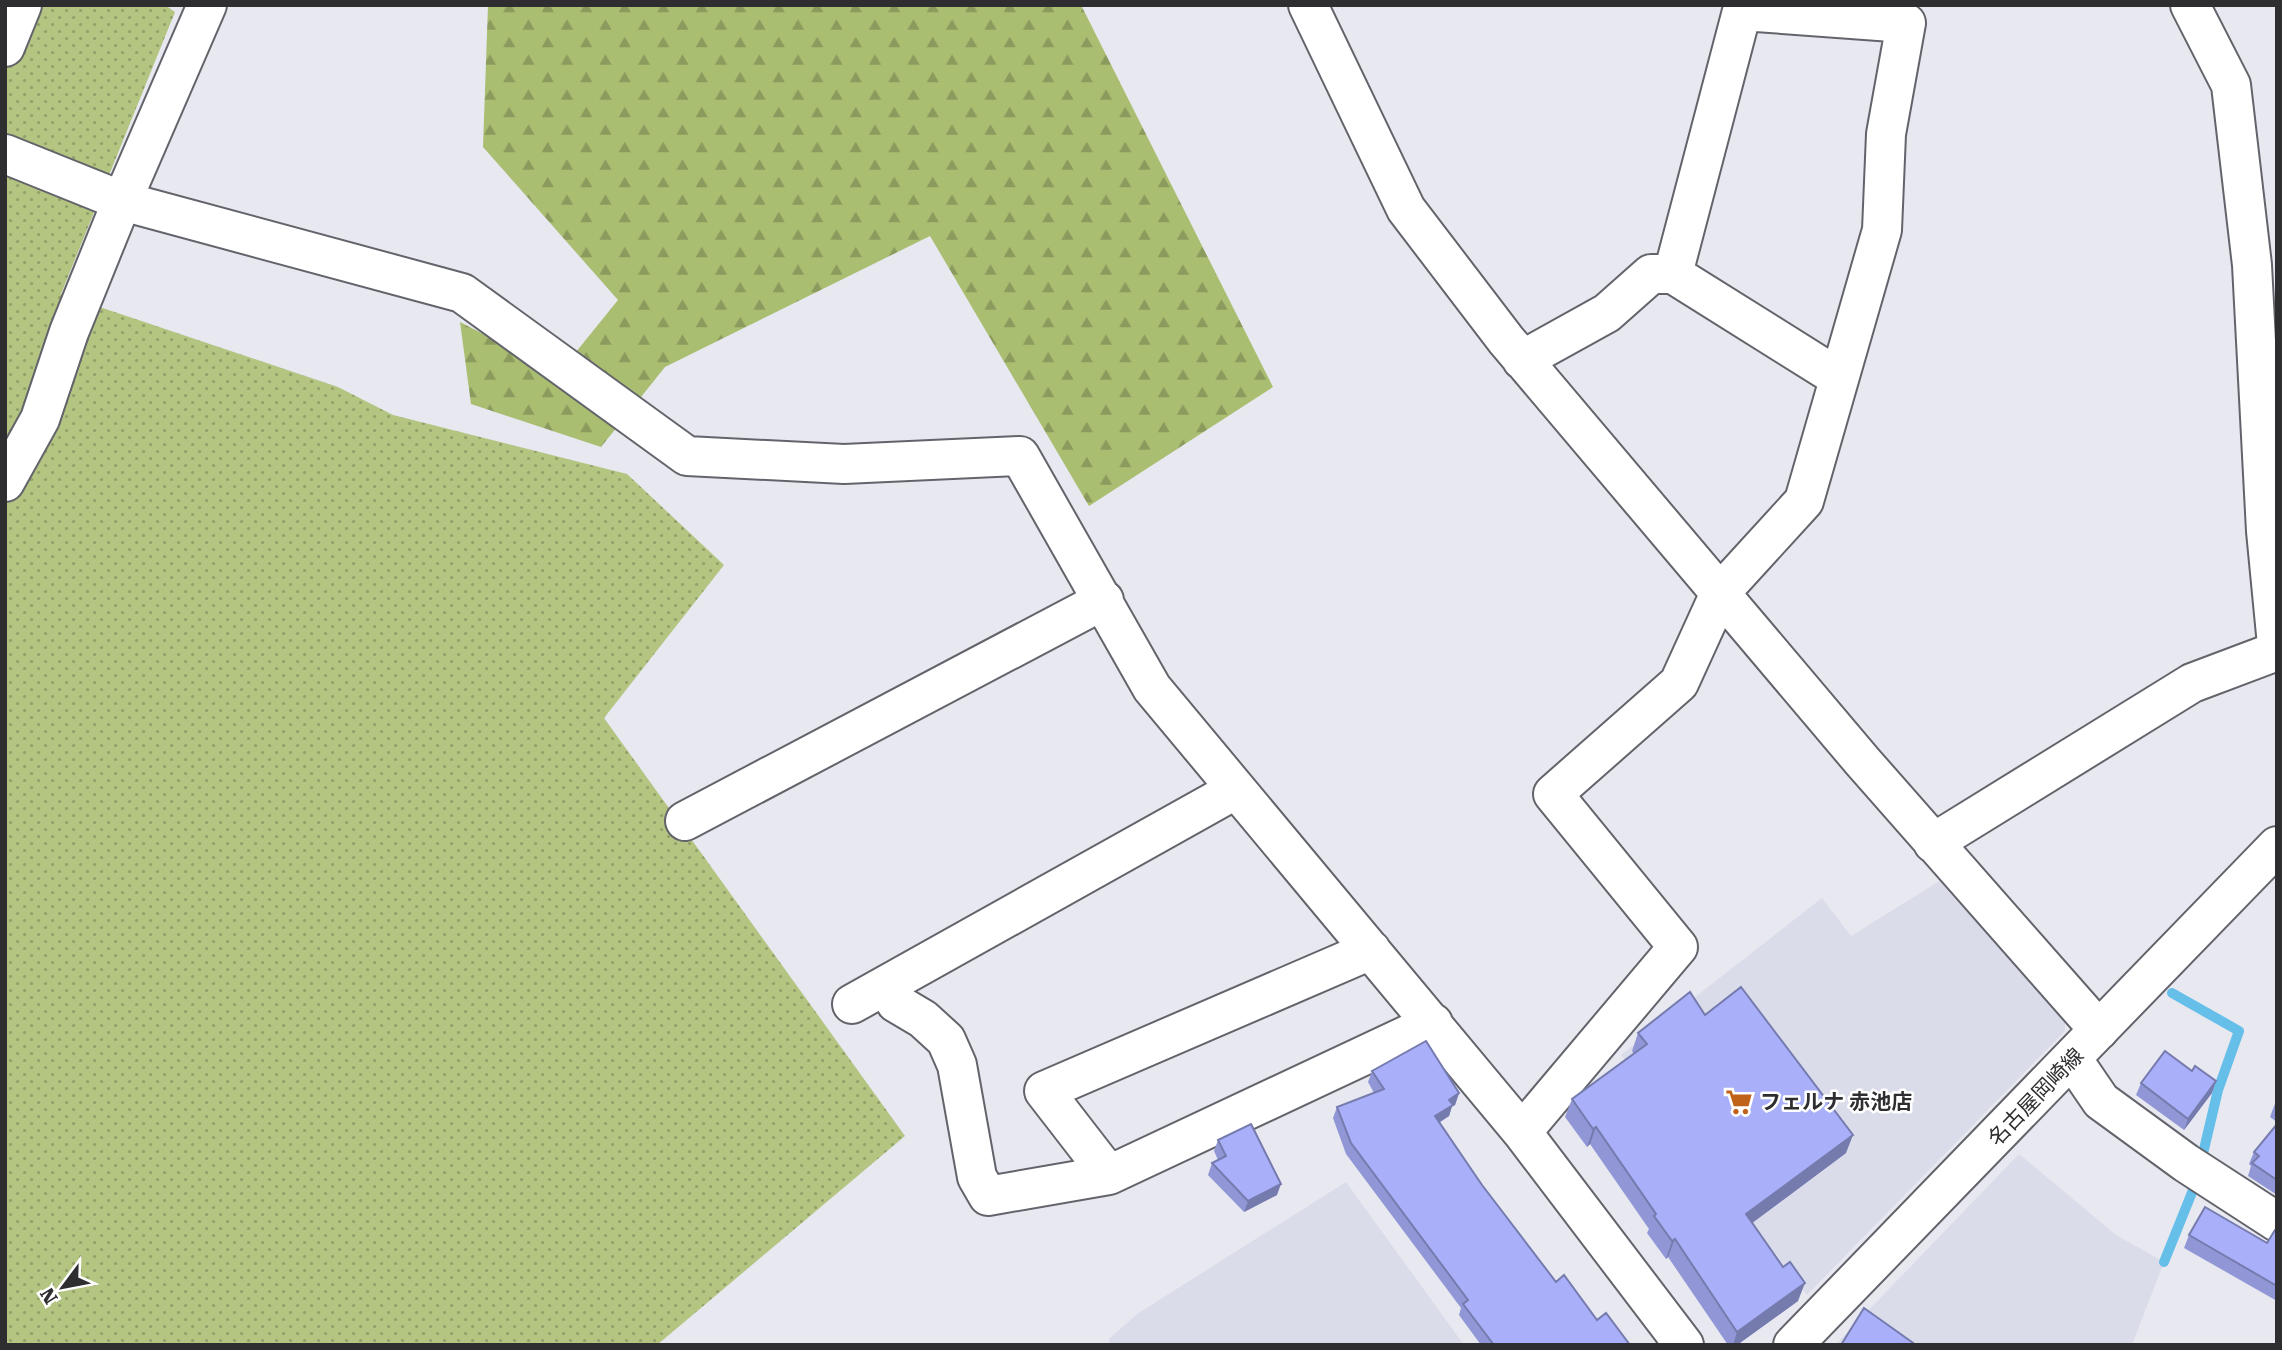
<svg xmlns="http://www.w3.org/2000/svg" width="2282" height="1350" font-family="'Roboto Serif','Noto Sans JP',serif">
  <style>
    .built { fill: #dadcea }
    .grass { fill: url(#grass-dots) }
    .forest { fill: url(#forest-firs) }
    .lines { fill: none; stroke-linecap: round; stroke-linejoin: round }
    .stream { stroke: #66bfe8; stroke-width: 10 }
    .minor-casing { stroke: #63646b; stroke-width: 42 }
    .major-casing { stroke: #63646b; stroke-width: 42 }
    .minor { stroke: #fff; stroke-width: 38 }
    .major { stroke: #fff; stroke-width: 38 }
    .wall { fill: #9197d6 }
    .shaded-wall { fill: #767bae }
    .building { fill: #a9b0f9; stroke: #767bae; stroke-width: 2 }
    .labels { text-anchor: middle; stroke-width: 5; stroke-linejoin: round; paint-order: stroke }
    .street-label { font-size: 21px; fill: #2e2e31; stroke: #fff }
    .poi-label { font-size: 21px; font-weight: bold; fill: #2e2e31; stroke: #fff; text-anchor: start }
  </style>
  <defs>
    <pattern id="grass-dots" width="8" height="8" patternUnits="userSpaceOnUse" patternTransform="scale(1.75)"><rect width="8" height="8" fill="#b3c581"/><path d="M2 2h.1M6 6h.1" fill="none" stroke="#92a06a" stroke-width="1.8" stroke-linecap="round"/></pattern>
    <pattern id="forest-firs" width="22" height="20" patternUnits="userSpaceOnUse" patternTransform="scale(1.75)"><rect width="22" height="20" fill="#aabe71"/><path d="M5 1l3.5 6h-7zM16 11l3.5 6h-7z" fill="#8b9b5d"/></pattern>
  </defs>
  <rect width="100%" height="100%" fill="#e7e8f0"/>
  <!-- built -->
  <path class="built" d="M1946 877 2065 1010V1031L1807 1295 1621 1055 1822 898 1851 936Z
    M2019 1154 2116 1235 2164 1262 2132 1345H1835Z
    M1346 1182 1464 1345H1109V1339L1137 1314Z"/>
  <!-- grass -->
  <path class="grass" d="M5 5H165L175 12 61 294 338 387 393 415 627 474 724 565 604 718 905 1136 657 1345H5Z"/>
  <!-- forest -->
  <path class="forest" d="M488 5H1081L1273 387 1089 506 930 236 665 367 601 447 471 404 460 322 559 373 618 300 483 147Z"/>
  <g class="lines">
    <!-- stream -->
    <path class="stream" d="M2172 993 2239 1031 2218 1090 2201 1162
      M2164 1262 2197 1180"/>
    <defs>
      <path id="minor" d="M1308 5 1406 209 1506 340 1863 762 2099 1030
        M2190 5 2231 85 2252 265 2266 531 2277 645
        M5 47 22 5
        M5 154 122 201 462 293 687 456 844 464 1020 456 1152 688 1522 1132 1684 1345
        M1673 274 1839 378
        M1522 360 1607 313 1651 274H1673L1742 11 1906 23 1886 134 1882 230 1804 501 1720 593 1679 683 1553 794 1678 947 1522 1132
        M5 482 40 419 69 332 122 201 207 5
        M685 821 1104 600
        M1933 843 2192 683 2277 651
        M1371 950 1044 1091 1109 1175 1433 1023
        M887 985 896 1003 923 1019 946 1040 957 1065 977 1177 988 1196 1109 1175
        M852 1004 1235 790
        M2073 1060 2101 1101 2186 1163 2277 1222"/>
      <path id="major" d="M1793 1345 2277 846"/>
    </defs>
    <!-- minor casing -->
    <use href="#minor" class="minor-casing"/>
    <!-- major casing -->
    <use href="#major" class="major-casing"/>
    <!-- minor -->
    <use href="#minor" class="minor"/>
    <!-- major -->
    <use href="#major" class="major"/>
  </g>
  <!-- wall -->
  <path class="wall" d="M1705 1015 1846 1153 1752 1223 1798 1301 1737 1345H1728L1668 1257 1666 1259 1647 1233 1649 1229 1590 1144 1587 1147 1565 1117 1572 1099 1634 1054 1632 1051 1638 1033Z
    M1372 1071 1459 1093 1455 1105 1452 1106 1449 1116 1439 1123 1482 1185 1556 1282 1597 1320 1630 1345H1481L1459 1315 1461 1308 1346 1154 1333 1118 1337 1107 1374 1093 1368 1082Z
    M2141 1083 2212 1093 2184 1130 2136 1095Z
    M2277 1098V1122L2270 1117Z
    M2277 1124V1195L2248 1176 2251 1166 2249 1164 2254 1152Z
    M1218 1140 1277 1195 1244 1212 1208 1175 1212 1163 1218 1160 1214 1151Z
    M2277 1230V1301L2184 1248 2189 1235 2267 1243Z"/>
  <!-- shaded-wall -->
  <path class="shaded-wall" d="M2216 1081 2212 1093 2184 1130 2188 1119Z
    M1459 1093 1455 1105 1452 1106 1449 1116 1430 1128 1435 1116 1449 1100Z
    M1596 1127 1590 1144 1587 1147 1593 1129Z
    M1853 1135 1846 1153 1740 1232 1746 1214Z
    M1281 1184 1277 1195 1244 1212 1248 1201Z
    M1675 1239 1668 1257 1666 1259 1672 1241Z
    M1805 1283 1798 1301 1737 1345H1733L1737 1332Z"/>
  <!-- building -->
  <path class="building" d="M1741 987 1853 1135 1746 1214 1783 1267 1790 1262 1805 1283 1737 1332 1675 1239 1672 1241 1654 1216 1656 1214 1596 1127 1593 1129 1572 1099 1647 1044 1638 1033 1690 992 1705 1015Z
    M1426 1041 1459 1093 1449 1100 1453 1105 1435 1116 1482 1185 1556 1282 1564 1275 1597 1320 1606 1313 1630 1345H1494L1463 1304 1468 1300 1351 1143 1337 1107 1384 1089 1372 1071Z
    M2165 1051 2192 1071 2195 1066 2216 1081 2188 1119 2141 1083Z
    M1251 1124 1281 1184 1248 1201 1212 1163 1226 1156 1218 1140Z
    M2277 1124V1180L2252 1163 2259 1156 2254 1152Z
    M2205 1207 2267 1243 2275 1230H2277V1286L2189 1235Z
    M1864 1308 1916 1345H1841Z"/>
  <!-- icons -->
  <defs>
    <symbol id="supermarket-bare" viewBox="-9 -9 18 18"><path d="M-6-5.5h2.5l.6 2H6L4.5 2H-2.5L-4.4-4H-6ZM-1.5 3.2a1.3 1.3 0 1 0 .1 0ZM3 3.2a1.3 1.3 0 1 0 .1 0Z" fill="#c1621a" stroke="#fff" stroke-width="2.5" paint-order="stroke"/></symbol>
  </defs>
  <g fill-rule="evenodd">
    <use href="#supermarket-bare" x="1720" y="1083" width="38" height="38"/>
  </g>
  <g class="labels">
    <!-- street labels -->
    <g class="street-label">
      <text transform="translate(2036 1097) rotate(-46)" y="7">名古屋岡崎線</text>
    </g>
    <!-- poi labels -->
    <g class="poi-label">
      <text x="1760" y="1109">フェルナ 赤池店</text>
    </g>
  </g>
  <!-- border -->
  <rect width="2282" height="1350" fill="none" stroke="#2e2e31" stroke-width="14"/>
  <!-- north arrow -->
  <g transform="translate(63 1287) rotate(238)" stroke="#ffffff" stroke-width="5" paint-order="stroke">
  <path d="M0-5L12 26L0 18L-12 26Z" fill="#2e2e31"/>
  <text y="-10" font-size="19" font-weight="bold" text-anchor="middle" fill="#2e2e31">N</text>
  </g>
</svg>
